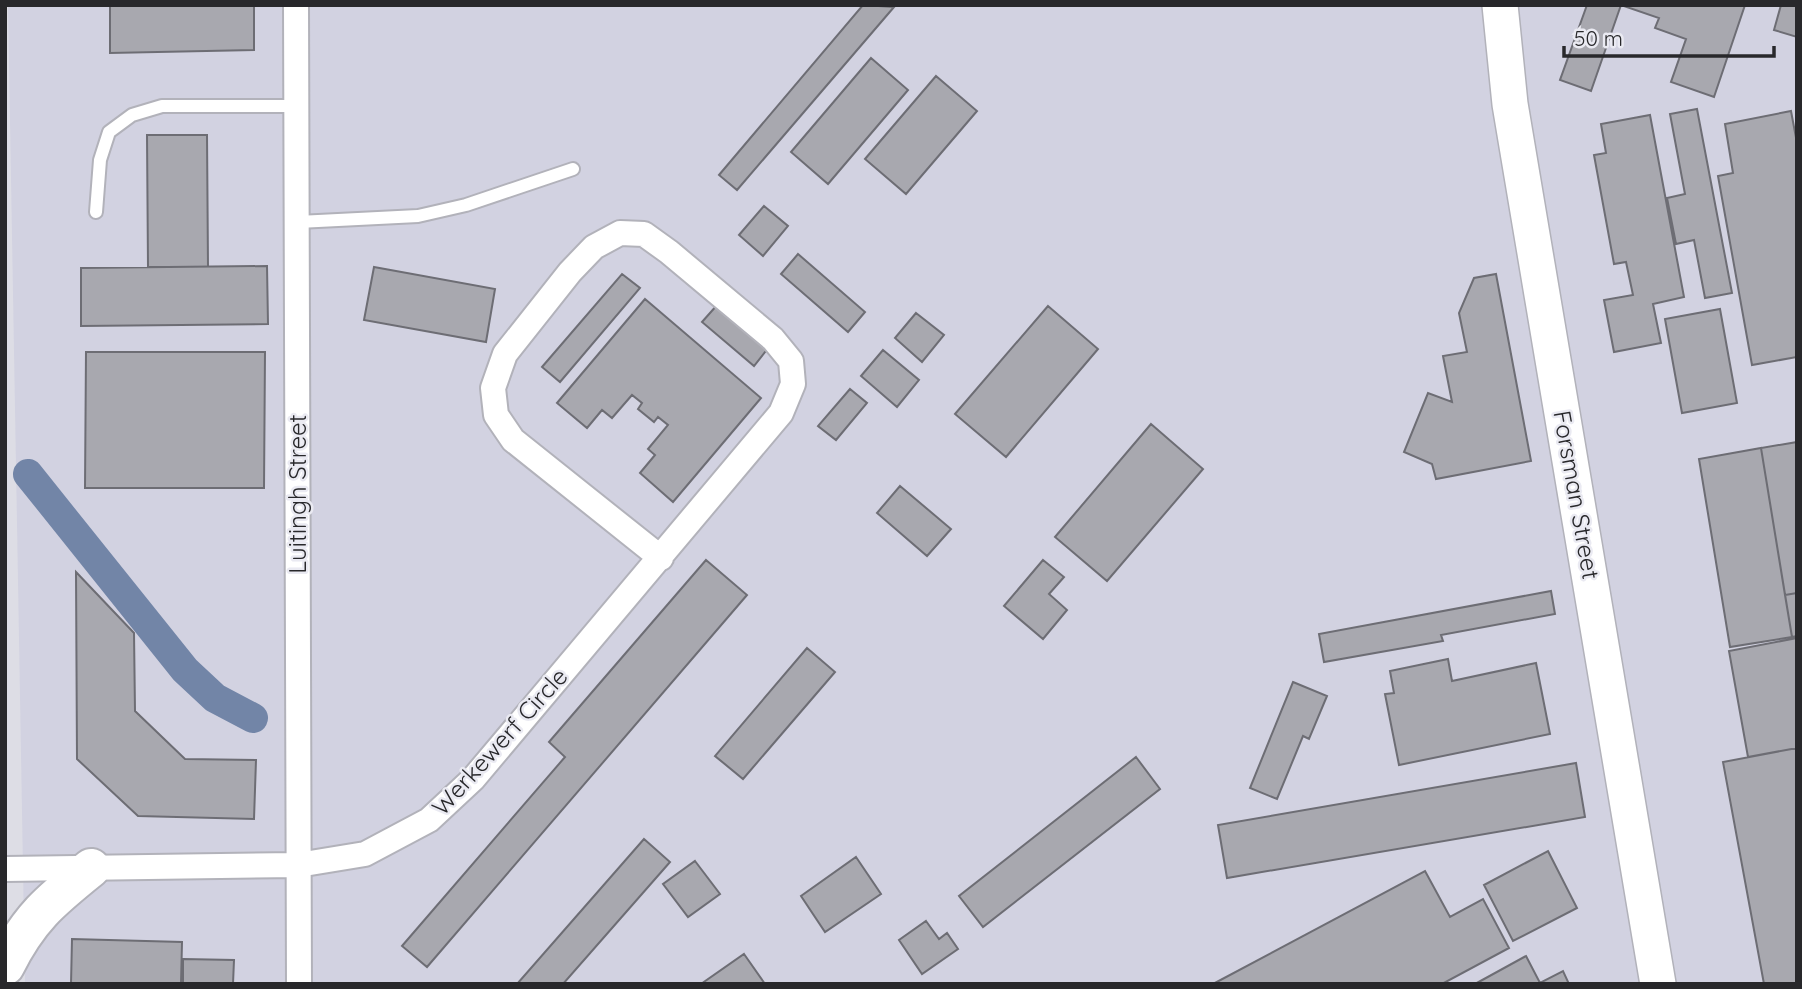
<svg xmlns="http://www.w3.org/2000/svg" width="1802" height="989" font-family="Quicksand,sans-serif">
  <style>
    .built { fill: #d2d2e1 }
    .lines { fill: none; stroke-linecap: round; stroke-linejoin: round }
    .canal { stroke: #7285a7; stroke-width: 30 }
    .building { fill: #a8a8af; stroke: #6d6d74; stroke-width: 2 }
    .lane-casing { stroke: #b2b2ba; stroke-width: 16 }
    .street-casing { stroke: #b2b2ba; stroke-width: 28 }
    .secondary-casing { stroke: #b2b2ba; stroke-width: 38 }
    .highway-casing { stroke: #b2b2ba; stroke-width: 42 }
    .lane { stroke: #fff; stroke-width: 12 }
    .street { stroke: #fff; stroke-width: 24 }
    .secondary { stroke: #fff; stroke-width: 35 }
    .highway { stroke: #fff; stroke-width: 38 }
    .labels { text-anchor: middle; stroke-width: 5; stroke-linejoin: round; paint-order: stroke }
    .street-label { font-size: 24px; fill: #28282b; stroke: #eaeaf2 }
  </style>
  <rect width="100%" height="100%" fill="#dddde5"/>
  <!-- built -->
  <path class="built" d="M8 5H1797V984H25Z"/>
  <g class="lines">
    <!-- canal -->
    <path class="canal" d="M28 474 185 670 215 698 253 718"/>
  </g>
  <!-- building -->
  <path class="building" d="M110 5H254V50L110 53Z
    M863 5 894 7 737 190 719 175Z
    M1587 5H1745L1714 97 1671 82 1686 39 1655 28 1659 18 1621 5 1591 91 1560 80Z
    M1781 5H1797V37L1774 30Z
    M871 58 908 90 828 184 791 152Z
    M936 76 977 111 906 194 865 159Z
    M1697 109 1732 293 1705 298 1694 240 1676 244 1667 198 1685 194 1670 114Z
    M1791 111 1797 143V357L1752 365 1718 176 1733 173 1725 124Z
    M1650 115 1684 297 1653 304 1661 343 1614 352 1604 300 1633 295 1626 262 1614 264 1594 155 1606 153 1601 124Z
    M147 135H207L208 267H148Z
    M764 206 788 226 763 256 739 235Z
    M798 254 865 312 848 332 781 274Z
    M267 266 268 324 81 326V268Z
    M374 267 495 289 486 342 364 320Z
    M622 274 640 288 560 382 542 367Z
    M1496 274 1531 461 1436 479 1432 464 1404 452 1428 393 1452 402 1443 356 1467 352 1459 313 1474 278Z
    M645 299 761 398 673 502 640 473 655 455 648 449 668 425 658 417 654 422 638 409 642 403 632 395 612 418 602 410 587 428 557 403Z
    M718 304 769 347 754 366 702 322Z
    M1048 306 1098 349 1006 457 955 414Z
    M1720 309 1737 403 1682 413 1665 319Z
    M916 313 944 335 922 362 895 338Z
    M883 350 919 380 897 407 861 376Z
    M86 352H265L264 488H85Z
    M850 389 867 403 836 440 818 426Z
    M1151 424 1203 469 1107 581 1055 537Z
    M1797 442V593L1785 595 1761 448Z
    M1761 448 1792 637 1730 647 1699 459Z
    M900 486 951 529 927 556 877 513Z
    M706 560 747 595 427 967 402 946 565 757 549 742Z
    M1043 560 1064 577 1049 594 1067 610 1043 639 1004 606Z
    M76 572 134 633 135 711 185 759 256 760 254 819 138 816 77 759Z
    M1551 591 1555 614 1441 635 1443 641 1324 662 1319 634Z
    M1797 593V636L1792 637 1785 595Z
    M1797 638V748L1748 757 1729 651Z
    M807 648 835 672 743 779 715 756Z
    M1448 659 1452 681 1536 663 1550 734 1399 765 1385 694 1394 693 1390 671Z
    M1293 682 1327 696 1309 739 1303 736 1277 799 1250 788Z
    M1797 748V984H1764L1723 762Z
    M1136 757 1160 789 983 927 959 896Z
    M1576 763 1585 817 1227 878 1218 825Z
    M644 839 670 862 563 984H517Z
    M1548 851 1577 908 1513 941 1484 885Z
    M856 857 881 894 825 932 801 896Z
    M695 861 720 894 688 917 663 884Z
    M1425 871 1450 917 1483 899 1509 948 1442 984H1213Z
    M926 921 939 939 947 933 958 949 922 974 899 940Z
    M72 939 182 942 181 984H71Z
    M744 954 765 984H701Z
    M1526 956 1540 983 1563 971 1569 984H1475Z
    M183 959 234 960 233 984H183Z"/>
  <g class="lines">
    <defs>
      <path id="lane" d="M96 212 100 160 109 132 132 115 162 106H297
        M298 222 418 216 466 205 573 169"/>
      <path id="street" d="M296 5 299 984
        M5 869 298 865 365 854 429 820 473 779 781 413 793 384 791 361 773 339 669 252 644 234 620 233 594 247 570 272 505 354 493 388 496 415 513 440 661 558"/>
      <path id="secondary" d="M1500 5 1510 104 1658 984"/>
      <path id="highway" d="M5 966C29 918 50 901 91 868"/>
    </defs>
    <!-- lane casing -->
    <use href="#lane" class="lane-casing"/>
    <!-- street casing -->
    <use href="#street" class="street-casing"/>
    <!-- secondary casing -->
    <use href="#secondary" class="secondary-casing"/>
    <!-- highway casing -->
    <use href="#highway" class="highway-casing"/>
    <!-- lane -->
    <use href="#lane" class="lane"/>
    <!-- street -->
    <use href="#street" class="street"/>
    <!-- secondary -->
    <use href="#secondary" class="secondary"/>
    <!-- highway -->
    <use href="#highway" class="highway"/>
  </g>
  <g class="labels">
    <!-- street labels -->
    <g class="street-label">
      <text transform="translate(298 494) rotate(-90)" y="8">Luitingh Street</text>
      <text transform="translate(1576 495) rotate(80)" y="8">Forsman Street</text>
      <text transform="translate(500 742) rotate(-48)" y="8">Werkewerf Circle</text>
    </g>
  </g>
  <!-- border -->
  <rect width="1802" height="989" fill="none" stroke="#28282b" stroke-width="14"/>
  <!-- scale -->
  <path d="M1564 46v10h210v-10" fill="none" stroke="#28282b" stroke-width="3.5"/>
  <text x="1574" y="46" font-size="21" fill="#28282b" stroke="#eaeaf2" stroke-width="5" paint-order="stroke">50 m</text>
</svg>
